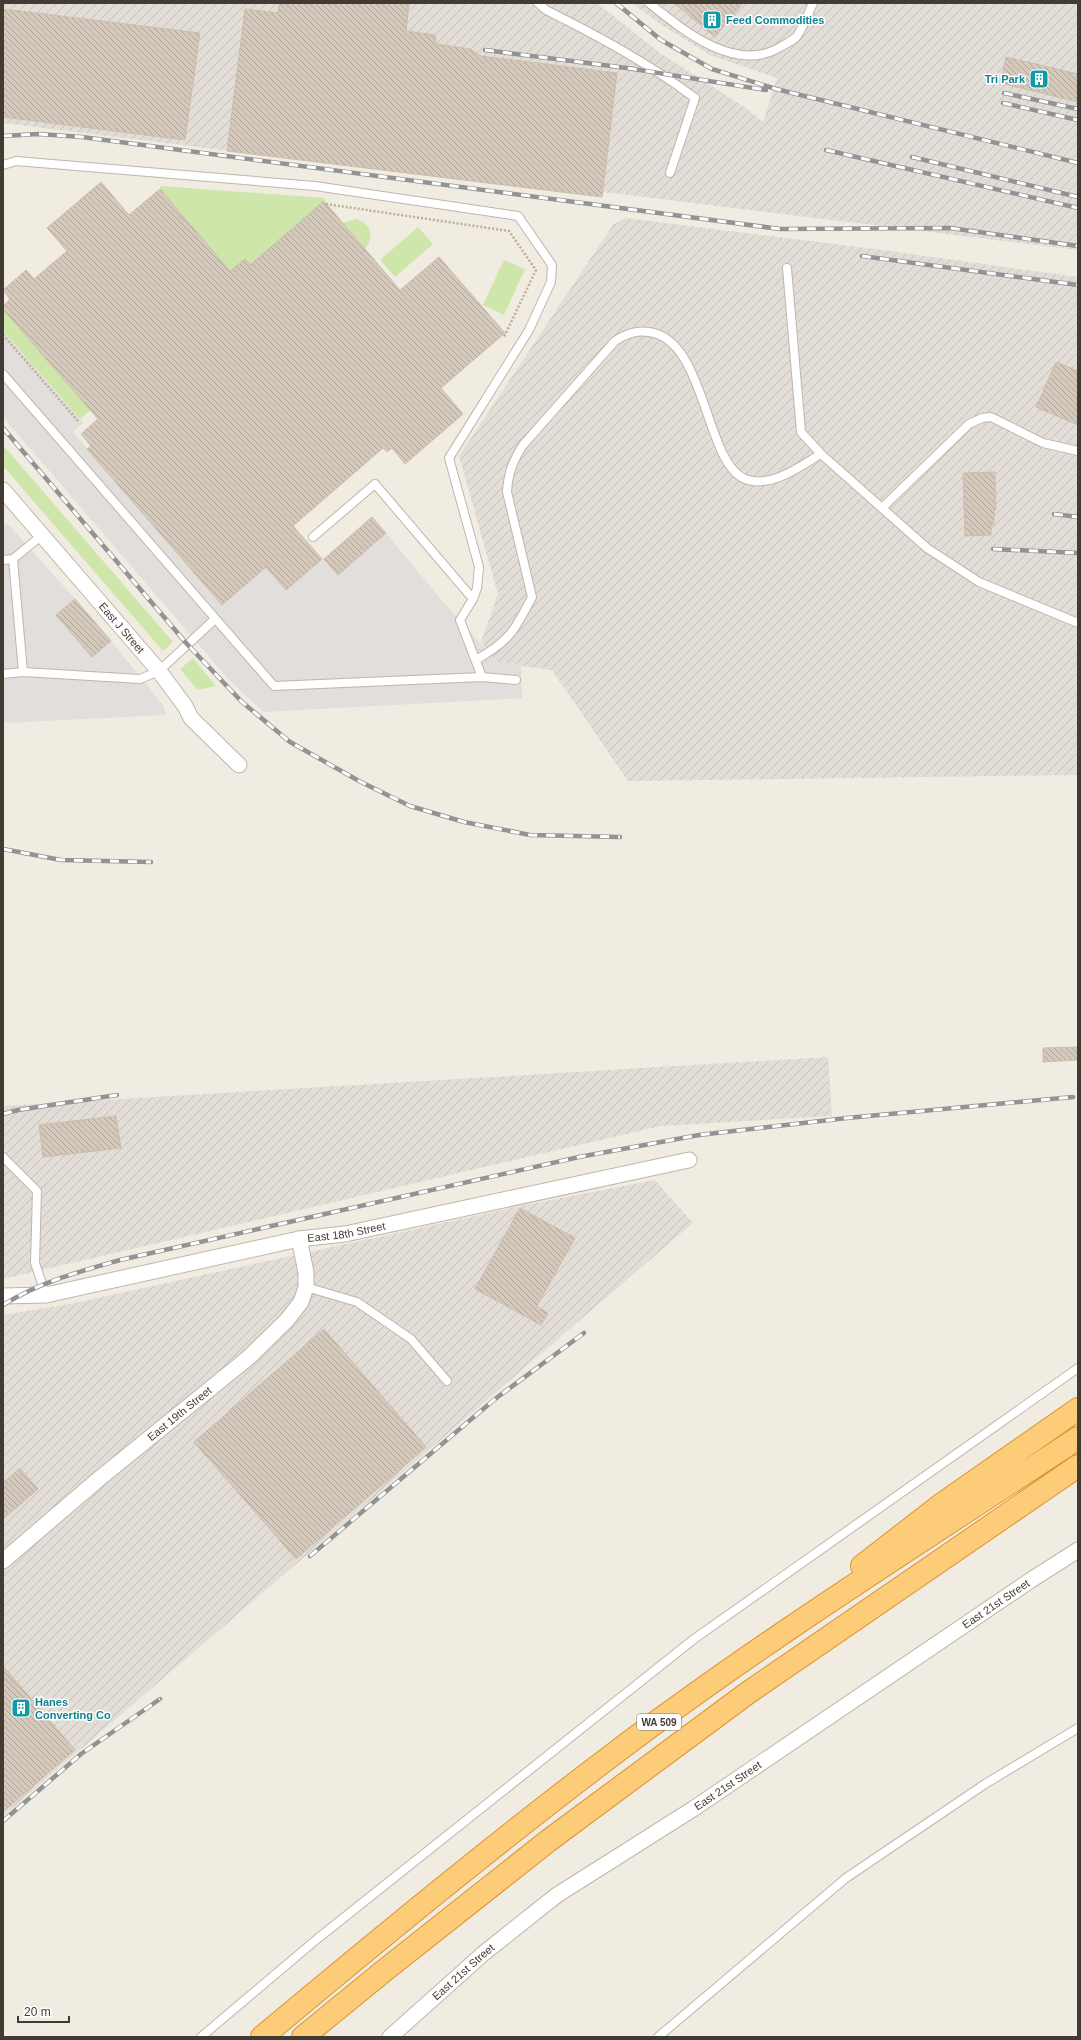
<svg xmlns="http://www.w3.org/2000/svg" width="1081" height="2040" font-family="Helvetica,sans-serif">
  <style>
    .industrial { fill: url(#industrial-furrows) }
    .grass { fill: #cee6aa }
    .parking { fill: #e1dedb }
    .building { fill: url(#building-back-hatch); stroke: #cdbeab }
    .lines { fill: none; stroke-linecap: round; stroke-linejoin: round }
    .service-casing { stroke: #bfb6a8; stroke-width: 10 }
    .minor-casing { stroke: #bfb6a8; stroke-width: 17 }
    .trunk-casing { stroke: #db9332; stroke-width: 24 }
    .path { stroke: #beae96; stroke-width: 2.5; stroke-dasharray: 2 2; stroke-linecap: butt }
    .service { stroke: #fff; stroke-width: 8 }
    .minor { stroke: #fff; stroke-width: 15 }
    .trunk { stroke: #fdcc78; stroke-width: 22 }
    .rail-casing { stroke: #939393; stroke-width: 4.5 }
    .rail { stroke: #fff; stroke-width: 3; stroke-dasharray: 9; stroke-linecap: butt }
    .labels { text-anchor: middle; stroke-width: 3; stroke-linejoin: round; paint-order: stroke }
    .shield { fill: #fff; stroke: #7b7670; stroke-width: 1 }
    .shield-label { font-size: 10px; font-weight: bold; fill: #423b33 }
    .culture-label { font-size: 11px; font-weight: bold; fill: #0d838f; stroke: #fff; text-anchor: start }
    .street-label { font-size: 11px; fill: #423b33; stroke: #fff }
  </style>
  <defs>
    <pattern id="industrial-furrows" width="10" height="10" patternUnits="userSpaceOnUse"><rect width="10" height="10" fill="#e3ddd7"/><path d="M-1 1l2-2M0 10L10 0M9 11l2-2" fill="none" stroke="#c4bfb9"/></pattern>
    <pattern id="building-back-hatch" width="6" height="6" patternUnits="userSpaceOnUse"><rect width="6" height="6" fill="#d5c9bb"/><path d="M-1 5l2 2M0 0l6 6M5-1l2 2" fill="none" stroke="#aea499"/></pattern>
  </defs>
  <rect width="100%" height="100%" fill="#f1ece2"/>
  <!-- industrial -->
  <path class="industrial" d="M3 3H597L660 53 746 108 763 122 777 78 710 55 663 26 632 3H1078V250L603 192 602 197 3 123Z
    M625 218 875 249 1078 277V775L628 781 552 670 498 663 481 642 498 594 459 456 613 225Z
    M828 1057 832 1116 661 1126 3 1279V1106Z
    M655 1180 693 1223 3 1816V1315L70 1304 520 1206Z"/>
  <!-- grass -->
  <path class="grass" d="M160 186 325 198 324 201 250 265 245 259 230 271 160 189Z
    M355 219C371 223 375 236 365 249L343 223Z
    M418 227 433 244 395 277 380 260Z
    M504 260 525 269 504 315 483 305Z
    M3 309 91 410 80 419 3 331Z
    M3 445 173 642 163 651 3 466Z
    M193 658 216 686 198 690 180 669Z"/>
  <!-- parking -->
  <path class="parking" d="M3 331 83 423 73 432 222 605 266 567 324 559 338 575 386 533 439 597 497 662 521 665 522 698 264 712 232 683 193 638 3 417Z
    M3 523 10 526 75 599 56 615 92 657 111 641 163 705 166 715 5 723 3 712Z"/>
  <!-- building -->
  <path class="building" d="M279 3H409L406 31 435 35 436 44 470 49 481 56 617 73 602 197 227 151 245 9 278 13Z
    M674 3H743L715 37Z
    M3 9 200 33 185 140 3 117Z
    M1006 57 1078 74V102L1000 83Z
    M101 182 129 215 160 189 230 271 245 259 250 265 324 201 400 290 439 257 505 333 441 388 463 414 405 464 392 448 387 452 383 448 293 526 322 559 286 590 266 567 222 605 87 449 91 446 81 434 98 419 3 309V306L10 299 3 290 26 270 34 279 67 251 47 228Z
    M1056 362 1078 371V425L1036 407Z
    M995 472 996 510H994V525H991V535L965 536 963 473Z
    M372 517 386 533 338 575 324 559Z
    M75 599 111 641 92 657 56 615Z
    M1078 1047V1060L1043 1062V1048Z
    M116 1116 121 1148 43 1157 39 1125Z
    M520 1208 575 1238 537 1306 548 1313 541 1325 475 1289Z
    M324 1329 426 1447 296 1559 194 1442Z
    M20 1468 38 1489 3 1519V1483Z
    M3 1666 75 1750 3 1812Z"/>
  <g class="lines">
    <defs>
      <path id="service" d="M538 3 546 10C598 36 648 63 695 98L670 173
        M649 3C684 31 737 75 782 46 787 43 794 40 797 36 804 26 808 14 813 3
        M3 165 16 161 315 186 518 216 552 265 551 282 529 330 449 458 479 567 477 588 473 599 460 620 482 677
        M787 268 801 432 821 454 927 548 979 582 1078 623
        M3 374 274 686 482 677 516 680
        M882 508 969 424 982 418 991 417 1043 443 1078 451
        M313 537 375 484 473 599
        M3 560 13 559 41 536
        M476 660C510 640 514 632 532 597L507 492C508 473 513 461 523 445L615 341C626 334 636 330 649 332 706 339 705 463 745 479 771 489 800 466 821 454
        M23 672 140 679 159 671 215 619
        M3 674 23 672 13 559
        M3 1157 37 1191 35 1263 46 1295
        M306 1287 357 1302 411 1339 447 1381
        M201 2037 317 1939 694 1639 1078 1368
        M658 2037 846 1878 985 1784 1078 1728"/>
      <g id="minor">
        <path id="s1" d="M3 490 159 671 185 706 191 718 239 765"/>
        <path id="s2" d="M3 1296 46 1295 299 1239 345 1234 689 1160"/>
        <path id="s3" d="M3 1561 100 1478 248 1358 287 1320 301 1302 306 1287V1272L299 1239"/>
        <path id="s4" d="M390 2037 484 1953 557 1895 693 1809 1031 1580 1078 1550"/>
      </g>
      <path id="trunk" d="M862 1566 942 1504 1078 1409
        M262 2037C377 1941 492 1846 611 1756 761 1642 921 1542 1078 1438
        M303 2037 385 1970 548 1841 749 1692 1078 1466"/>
    </defs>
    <!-- service casing -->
    <use href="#service" class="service-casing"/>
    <!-- minor casing -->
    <use href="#minor" class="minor-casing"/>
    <!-- trunk casing -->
    <use href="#trunk" class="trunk-casing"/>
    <!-- path -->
    <path class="path" d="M326 204 509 231 536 270 504 337
      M3 335 79 422"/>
    <!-- service -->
    <use href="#service" class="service"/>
    <!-- minor -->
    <use href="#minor" class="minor"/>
    <!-- trunk -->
    <use href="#trunk" class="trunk"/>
    <defs>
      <path id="rail" d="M616 3 661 40 712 69 776 89 1078 163
        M485 50 627 68 766 90
        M1004 93 1078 109
        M1003 103 1078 120
        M3 136 38 134 82 137 780 229 950 228 1078 246
        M826 150 1078 208
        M912 157 1078 197
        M862 256 1078 285
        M3 428 187 644 242 702 290 742 359 781 410 806 464 822 530 835 620 837
        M1054 514 1078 517
        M993 549 1078 553
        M3 849 61 860 151 862
        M3 1114 18 1110 117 1095
        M3 1305C40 1282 78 1272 120 1260L579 1157 699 1135 847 1118 1073 1097
        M310 1556 495 1399 584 1333
        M3 1821 81 1754 160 1699"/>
    </defs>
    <!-- rail casing -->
    <use href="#rail" class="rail-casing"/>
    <!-- rail -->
    <use href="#rail" class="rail"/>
  </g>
  <!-- icons -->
  <defs>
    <symbol id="building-square" viewBox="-11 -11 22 22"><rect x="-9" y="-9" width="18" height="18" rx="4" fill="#0f9aa8" stroke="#fff"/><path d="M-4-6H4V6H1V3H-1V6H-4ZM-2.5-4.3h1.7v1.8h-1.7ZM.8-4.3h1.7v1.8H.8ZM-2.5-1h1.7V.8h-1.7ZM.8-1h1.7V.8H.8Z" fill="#fff"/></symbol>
  </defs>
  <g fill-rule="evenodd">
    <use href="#building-square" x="701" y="9" width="22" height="22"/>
    <use href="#building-square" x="1028" y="68" width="22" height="22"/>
    <use href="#building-square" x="10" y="1697" width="22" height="22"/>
  </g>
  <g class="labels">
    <!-- shield labels -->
    <rect class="shield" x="637" y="1714" width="44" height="16" rx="3"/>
    <g class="shield-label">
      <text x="659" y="1726">WA 509</text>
    </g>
    <!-- culture labels -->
    <g class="culture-label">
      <text x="726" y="24">Feed Commodities</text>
      <text x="1025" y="83" text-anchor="end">Tri Park</text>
      <text x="35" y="1706">Hanes<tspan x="35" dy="13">Converting Co</tspan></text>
    </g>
    <!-- street labels -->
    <g class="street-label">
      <text dy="4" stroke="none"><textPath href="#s1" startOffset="182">East J Street</textPath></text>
      <text dy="4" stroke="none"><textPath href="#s2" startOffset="350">East 18th Street</textPath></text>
      <text dy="4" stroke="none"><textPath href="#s3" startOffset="230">East 19th Street</textPath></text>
      <text dy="4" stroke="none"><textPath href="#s4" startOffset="746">East 21st Street</textPath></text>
      <text dy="4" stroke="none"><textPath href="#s4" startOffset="422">East 21st Street</textPath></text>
      <text dy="4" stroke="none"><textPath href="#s4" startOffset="98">East 21st Street</textPath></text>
    </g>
  </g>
  <!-- border -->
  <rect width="1081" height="2040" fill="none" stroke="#423b33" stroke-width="8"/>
  <!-- scale -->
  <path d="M18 2016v6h51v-6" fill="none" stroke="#423b33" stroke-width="2"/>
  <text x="24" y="2016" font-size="12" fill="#423b33" stroke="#ffffff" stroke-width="3" paint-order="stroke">20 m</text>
</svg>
